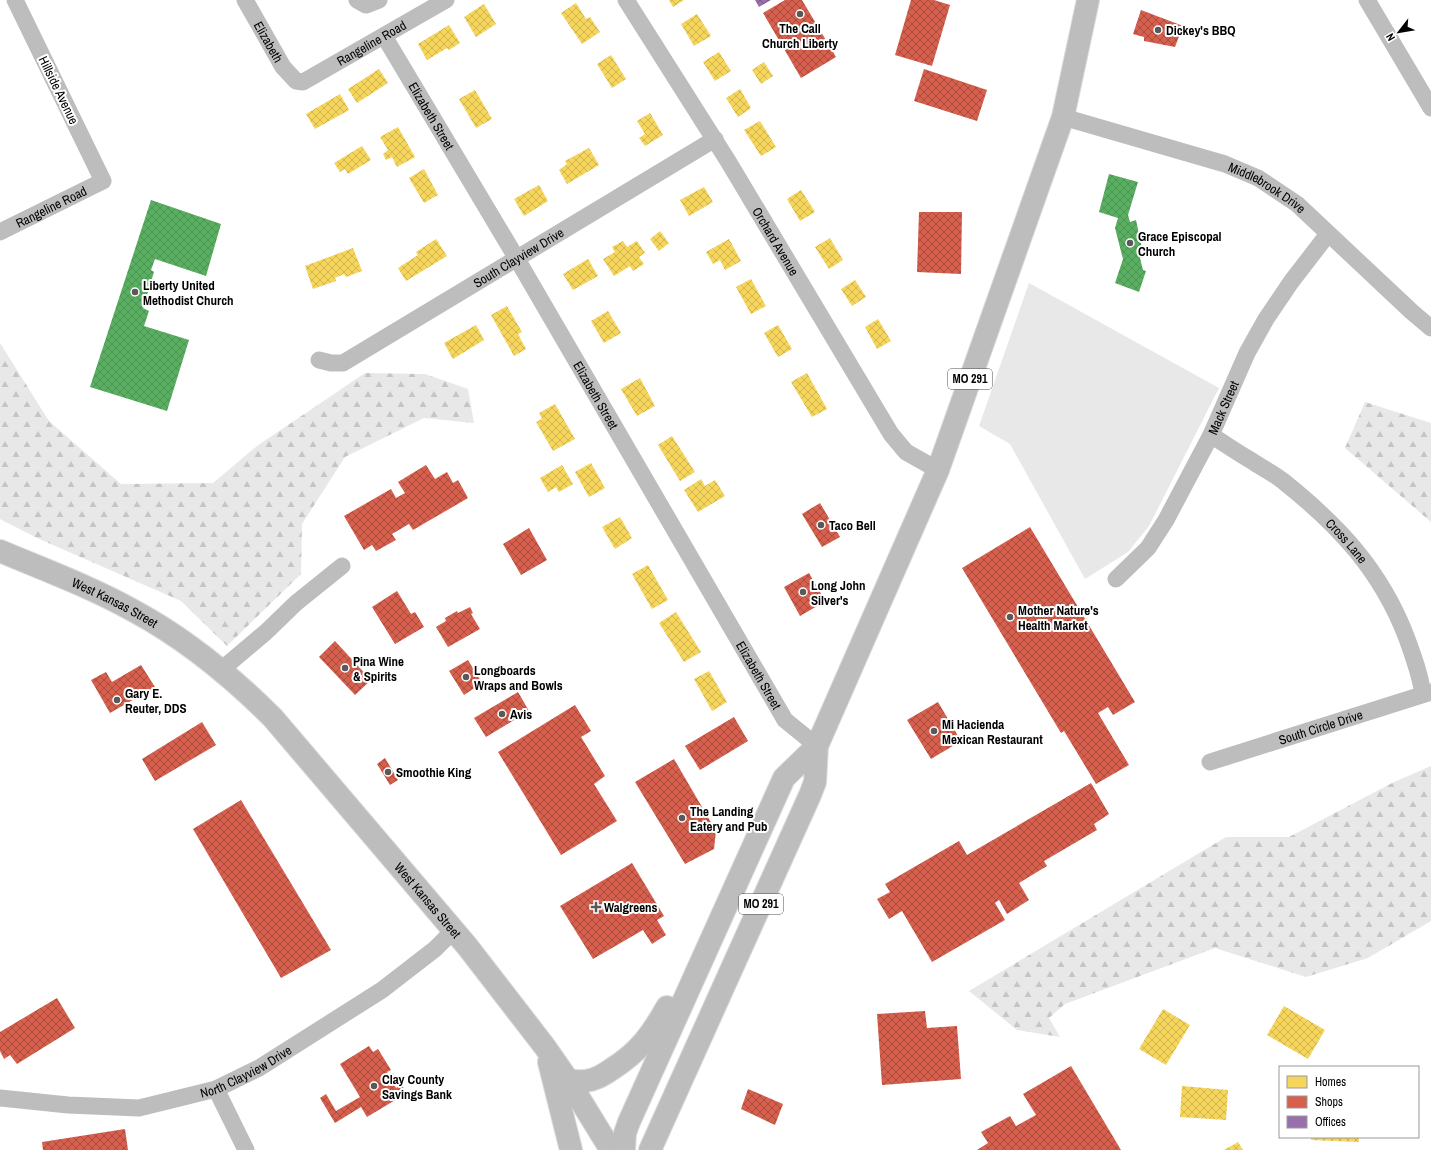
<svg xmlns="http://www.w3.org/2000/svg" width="1431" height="1150" font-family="'Archivo Narrow',sans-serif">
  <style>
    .green { fill: #e8e8e8 }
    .forest { fill: url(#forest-firs) }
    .homes { fill: url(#homes-cross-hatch) }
    .shops { fill: url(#shops-cross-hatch) }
    .offices { fill: url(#offices-cross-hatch) }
    .public { fill: url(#public-cross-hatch) }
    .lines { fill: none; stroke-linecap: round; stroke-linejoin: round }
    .major-casing { stroke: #dbdbdb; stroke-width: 24 }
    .highway-casing { stroke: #dbdbdb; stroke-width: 24 }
    .minor { stroke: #bdbdbd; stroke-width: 17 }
    .major { stroke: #bdbdbd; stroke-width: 22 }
    .highway { stroke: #bdbdbd; stroke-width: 22 }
    .poi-dot { fill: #595959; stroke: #fff; stroke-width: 1.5 }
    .labels { text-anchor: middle; stroke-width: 4; stroke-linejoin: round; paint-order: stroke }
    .shield { fill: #fff; stroke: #4c4c4c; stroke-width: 1 }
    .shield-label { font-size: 12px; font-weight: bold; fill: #000 }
    .poi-label { font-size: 13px; font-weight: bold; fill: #000; stroke: #fff; text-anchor: start }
    .street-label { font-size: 13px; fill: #000; stroke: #fff }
  </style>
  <defs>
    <pattern id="forest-firs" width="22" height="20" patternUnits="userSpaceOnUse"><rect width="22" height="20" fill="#e8e8e8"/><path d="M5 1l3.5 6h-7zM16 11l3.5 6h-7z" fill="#c5c5c5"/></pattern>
    <pattern id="homes-cross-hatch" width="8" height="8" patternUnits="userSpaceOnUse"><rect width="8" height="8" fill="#f6d55c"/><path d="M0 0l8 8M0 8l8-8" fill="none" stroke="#d1b54e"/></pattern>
    <pattern id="shops-cross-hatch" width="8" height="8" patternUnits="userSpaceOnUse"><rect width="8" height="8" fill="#d6604d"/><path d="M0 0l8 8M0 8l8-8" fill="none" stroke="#ab4d3e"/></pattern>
    <pattern id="offices-cross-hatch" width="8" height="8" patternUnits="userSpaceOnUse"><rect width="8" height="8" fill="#9970ab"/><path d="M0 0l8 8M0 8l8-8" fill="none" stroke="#7a5a89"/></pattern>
    <pattern id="public-cross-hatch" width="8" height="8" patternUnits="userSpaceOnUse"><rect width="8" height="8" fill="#5aae61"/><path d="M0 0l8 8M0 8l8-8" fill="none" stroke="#4c9452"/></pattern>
  </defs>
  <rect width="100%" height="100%" fill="#fff"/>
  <!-- green -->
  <path class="green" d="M1029 283 1219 388 1149 526 1128 552 1085 579 1010 444 979 426Z"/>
  <!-- forest -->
  <path class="forest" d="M0 343 49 421 121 484 213 483 257 446 365 373 425 374 468 389 474 423 424 418 345 457 302 524 301 574 227 646 181 601 37 538 0 519Z
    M1365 402 1431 423V522L1345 448Z
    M1431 766V921L1368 958 1306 977 1215 948 1065 1004 1049 1018 1060 1037 1017 1030 969 991 1226 837H1289L1394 782Z"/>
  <!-- homes -->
  <path class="homes" d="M669 0H684L673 7Z
    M576 3 586 19 590 17 600 32 582 44 561 13Z
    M484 4 496 24 476 37 464 17Z
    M697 14 711 36 694 46 681 24Z
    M449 25 460 43 449 50 447 48 427 60 418 44Z
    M719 52 731 71 715 81 703 62Z
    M611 55 626 79 612 88 597 64Z
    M764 62 773 76 761 84 752 70Z
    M379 69 388 83 357 103 348 89Z
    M740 89 751 108 738 117 726 98Z
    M475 90 492 119 476 128 459 99Z
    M340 94 349 110 315 129 306 114Z
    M650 113 663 135 645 146 639 138 645 134 637 121Z
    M760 121 776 147 761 156 744 130Z
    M398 127 415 157 397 167 392 157 386 160 383 154 388 150 380 137Z
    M362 146 371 160 348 174 345 169 340 172 334 163Z
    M589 148 599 165 567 184 559 170 567 164 565 161Z
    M424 169 438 195 424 203 409 178Z
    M539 185 548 201 524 216 514 199Z
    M704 187 713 202 689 216 680 200Z
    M801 190 815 212 800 221 787 199Z
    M660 231 669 243 659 251 650 239Z
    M830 238 843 260 829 269 815 247Z
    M436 239 447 256 406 281 398 268 418 255 416 252Z
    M729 239 741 261 725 270 720 260 713 264 706 252Z
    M623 241 627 247 637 241 645 253 639 257 644 264 633 271 630 266 614 276 603 259 615 252 612 247Z
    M353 248 362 271 346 277 344 274 335 278 336 281 313 289 305 266Z
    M588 259 598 276 573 290 563 274Z
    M751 279 766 306 751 314 736 287Z
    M855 280 866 297 852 306 841 289Z
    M507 306 522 332 518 334 526 349 514 356 491 315Z
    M608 311 621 333 604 343 591 321Z
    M878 319 891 341 877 349 865 327Z
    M476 325 484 340 453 359 444 343Z
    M778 325 792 349 778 357 764 333Z
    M807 373 827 409 812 417 791 382Z
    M640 378 655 406 637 416 621 389Z
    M555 404 575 439 553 451 536 422 542 419 539 413Z
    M672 436 695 472 680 481 658 445Z
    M591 463 605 488 589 497 575 472Z
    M562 465 573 484 559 492 556 487 548 492 540 478Z
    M701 479 705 486 715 480 725 496 698 512 684 490Z
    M620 517 632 538 615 549 602 527Z
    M648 565 668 600 652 609 632 574Z
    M676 612 701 652 684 662 659 623Z
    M709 671 727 702 712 711 694 679Z
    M1284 1006 1325 1030 1308 1059 1267 1035Z
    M1163 1009 1190 1025 1166 1065 1139 1049Z
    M1182 1086 1228 1090 1226 1120 1180 1117Z
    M1311 1137H1359V1142L1311 1140Z
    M1238 1142 1243 1150H1224Z"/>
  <!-- shops -->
  <path class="shops" d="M785 0H802L836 57 801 78 763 13Z
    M911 0H934L950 5 932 66 895 55Z
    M1141 10 1183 26 1175 47 1144 41V37L1133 34Z
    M924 69 987 90 977 121 914 101Z
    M919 212H962L961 274 917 272Z
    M426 465 435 479 447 472 453 483 458 480 468 498 413 530 409 524 392 534 396 540 376 551 372 545 364 550 344 516 391 489 396 498 405 493 398 482Z
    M820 503 840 537 822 547 802 514Z
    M1030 527 1135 702 1113 715 1108 707 1098 713 1129 765 1096 784 1064 731 1061 733 962 568Z
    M529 528 547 560 521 575 503 544Z
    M809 573 823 597 816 601 819 605 800 616 784 587Z
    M397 591 411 614 415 612 424 627 395 644 372 607Z
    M470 607 473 613 471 614 480 629 448 647 436 627 446 621 445 618 457 611 458 613Z
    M335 641 371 680 355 695 319 657Z
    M468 660 482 683 464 695 449 671Z
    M141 665 155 687 110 713 91 680 106 672 112 682Z
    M518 692 529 711 486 737 474 718Z
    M938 702 961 741 931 759 907 720Z
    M575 705 591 731 581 737 605 776 594 784 617 821 561 855 498 752Z
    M734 717 748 741 700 770 685 746Z
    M202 722 216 745 155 781 142 759Z
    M385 758 398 780 390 785 377 764Z
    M674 759 716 831 714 849 685 864 635 782Z
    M1091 783 1109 814 1094 824 1097 830 1044 861 1047 866 1019 883 1029 900 1007 914 999 900 995 903 1005 920 932 962 902 911 889 919 877 899 890 892 885 884 959 841 967 855Z
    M241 800 331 950 281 978 193 829Z
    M632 863 664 916 657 920 666 935 652 944 643 930 593 959 560 906Z
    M57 998 75 1028 17 1064 10 1055 4 1059 0 1051V1032Z
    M925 1011 927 1028 957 1026 961 1079 882 1085 877 1014Z
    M369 1046 373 1052 378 1049 391 1070 387 1072 389 1076 393 1073 398 1082 394 1084 396 1088 401 1084 407 1093 367 1117 361 1107 335 1123 320 1098 326 1094 336 1111 360 1097 340 1064Z
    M1071 1066 1121 1150H977L988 1143 981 1132 1010 1116 1016 1126 1036 1115 1023 1094Z
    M748 1089 783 1104 775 1125 741 1109Z
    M125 1129 128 1150H43L42 1142Z"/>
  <!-- offices -->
  <path class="offices" d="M755 0H771L759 7Z"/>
  <!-- public -->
  <path class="public" d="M1109 174 1138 182 1128 215 1130 222 1136 220 1144 258H1140L1143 270 1146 271 1139 292 1115 283 1123 259 1115 228 1118 218 1099 212Z
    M151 200 221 224 206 276 155 259 151 270 154 272 143 308 149 311 144 326 189 340 167 411 90 387Z"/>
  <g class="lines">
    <defs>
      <g id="major">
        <path id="s11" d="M0 551C45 570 91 587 134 611 186 639 231 676 273 718L467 946 545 1047 568 1080 611 1150"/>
        <path d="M549 1062 571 1150"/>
      </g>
      <path id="highway" d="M568 1080C586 1084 598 1079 612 1069 639 1052 652 1034 667 1007
        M624 1150 625 1133 629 1122 784 778 817 746
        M650 1150 810 795 815 782 817 746 938 470 1063 117 1088 0"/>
    </defs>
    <!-- major casing -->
    <use href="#major" class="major-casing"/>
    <!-- highway casing -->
    <use href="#highway" class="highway-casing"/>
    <!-- minor -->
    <g class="minor">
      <path id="s1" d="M245 0 283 67 296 81 303 82 446 0"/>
      <path d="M357 0 366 5 379 0"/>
      <path id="s2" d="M626 0 728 161 891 434 906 452 938 470"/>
      <path d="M1367 0 1431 108"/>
      <path id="s3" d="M384 36 517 259 785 720 817 746"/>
      <path id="s4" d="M1063 117 1225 164 1258 178 1297 204 1412 312 1431 328"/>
      <path id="s5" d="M0 232 103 181 15 0"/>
      <path id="s6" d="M319 360 331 363H343L715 139"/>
      <path id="s7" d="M1211 435C1225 444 1238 453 1252 461 1262 468 1273 473 1283 481 1338 525 1380 569 1406 636 1413 655 1420 674 1423 694"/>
      <path id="s8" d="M1116 579 1148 548 1166 520 1211 435 1247 353 1266 319 1291 282 1328 234"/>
      <path d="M221 670 266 632 296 603 342 566"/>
      <path id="s9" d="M1210 762 1431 692"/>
      <path d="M216 1089 246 1150"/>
      <path id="s10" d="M0 1098 68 1105 139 1108 216 1089 259 1068 382 990 435 949 453 931"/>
    </g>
    <!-- major -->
    <use href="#major" class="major"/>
    <!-- highway -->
    <use href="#highway" class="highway"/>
  </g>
  <!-- markers -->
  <g class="poi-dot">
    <circle cx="800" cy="14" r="4"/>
    <circle cx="1158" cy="30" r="4"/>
    <circle cx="1130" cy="243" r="4"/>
    <circle cx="135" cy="292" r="4"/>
    <circle cx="821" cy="525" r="4"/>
    <circle cx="803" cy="592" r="4"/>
    <circle cx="1010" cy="617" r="4"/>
    <circle cx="345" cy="668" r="4"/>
    <circle cx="466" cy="677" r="4"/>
    <circle cx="117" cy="700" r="4"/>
    <circle cx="502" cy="714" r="4"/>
    <circle cx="934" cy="731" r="4"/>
    <circle cx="388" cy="772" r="4"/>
    <circle cx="682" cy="818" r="4"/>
    <path d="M594 901h4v4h4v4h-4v4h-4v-4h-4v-4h4z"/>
    <circle cx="374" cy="1086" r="4"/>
  </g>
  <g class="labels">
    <!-- shield labels -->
    <g class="shield">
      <rect x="948" y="369" width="44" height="20" rx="3"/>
      <rect x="739" y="894" width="44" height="20" rx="3"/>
    </g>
    <g class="shield-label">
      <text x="970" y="383">MO 291</text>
      <text x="761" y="908">MO 291</text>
    </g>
    <!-- poi labels -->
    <g class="poi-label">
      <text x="800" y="33" text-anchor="middle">The Call<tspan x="800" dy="15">Church Liberty</tspan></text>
      <text x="1166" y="35">Dickey's BBQ</text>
      <text x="1138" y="241">Grace Episcopal<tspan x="1138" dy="15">Church</tspan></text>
      <text x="143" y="290">Liberty United<tspan x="143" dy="15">Methodist Church</tspan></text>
      <text x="829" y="530">Taco Bell</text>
      <text x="811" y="590">Long John<tspan x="811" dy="15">Silver's</tspan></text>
      <text x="1018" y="615">Mother Nature's<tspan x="1018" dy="15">Health Market</tspan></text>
      <text x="353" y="666">Pina Wine<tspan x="353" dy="15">&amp; Spirits</tspan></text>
      <text x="474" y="675">Longboards<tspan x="474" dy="15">Wraps and Bowls</tspan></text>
      <text x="125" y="698">Gary E.<tspan x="125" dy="15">Reuter, DDS</tspan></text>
      <text x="510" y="719">Avis</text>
      <text x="942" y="729">Mi Hacienda<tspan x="942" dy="15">Mexican Restaurant</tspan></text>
      <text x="396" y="777">Smoothie King</text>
      <text x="690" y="816">The Landing<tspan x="690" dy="15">Eatery and Pub</tspan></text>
      <text x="604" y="912">Walgreens</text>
      <text x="382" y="1084">Clay County<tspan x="382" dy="15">Savings Bank</tspan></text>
    </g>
    <!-- street labels -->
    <g class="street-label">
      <text dy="5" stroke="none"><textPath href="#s1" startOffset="48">Elizabeth</textPath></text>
      <text dy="5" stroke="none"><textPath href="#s1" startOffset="182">Rangeline Road</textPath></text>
      <text transform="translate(59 90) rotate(64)" y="5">Hillside Avenue</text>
      <text dy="5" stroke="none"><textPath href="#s3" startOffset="93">Elizabeth Street</textPath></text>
      <text dy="5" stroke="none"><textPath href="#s4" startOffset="217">Middlebrook Drive</textPath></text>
      <text dy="5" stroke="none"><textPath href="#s5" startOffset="57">Rangeline Road</textPath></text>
      <text dy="5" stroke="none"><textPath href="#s2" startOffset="284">Orchard Avenue</textPath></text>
      <text dy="5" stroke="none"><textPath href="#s6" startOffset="229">South Clayview Drive</textPath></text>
      <text dy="5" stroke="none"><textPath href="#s3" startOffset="417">Elizabeth Street</textPath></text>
      <text dy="5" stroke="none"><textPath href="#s8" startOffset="204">Mack Street</textPath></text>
      <text dy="5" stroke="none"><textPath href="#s7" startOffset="173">Cross Lane</textPath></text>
      <text dy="5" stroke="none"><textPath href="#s11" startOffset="126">West Kansas Street</textPath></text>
      <text dy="5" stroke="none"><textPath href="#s3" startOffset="741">Elizabeth Street</textPath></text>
      <text dy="5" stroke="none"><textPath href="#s9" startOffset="116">South Circle Drive</textPath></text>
      <text dy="5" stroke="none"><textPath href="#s11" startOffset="562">West Kansas Street</textPath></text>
      <text dy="5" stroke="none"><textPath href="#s10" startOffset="253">North Clayview Drive</textPath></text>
    </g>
  </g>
  <!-- legend -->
  <rect x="1279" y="1066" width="140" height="72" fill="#ffffff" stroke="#999999"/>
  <rect x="1287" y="1076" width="20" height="12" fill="#f6d55c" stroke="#999999"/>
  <text x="1315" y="1086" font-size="12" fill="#000000">Homes</text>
  <rect x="1287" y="1096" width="20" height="12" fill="#d6604d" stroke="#999999"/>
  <text x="1315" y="1106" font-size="12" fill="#000000">Shops</text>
  <rect x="1287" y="1116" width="20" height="12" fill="#9970ab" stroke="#999999"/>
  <text x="1315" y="1126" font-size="12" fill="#000000">Offices</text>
  <!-- north arrow -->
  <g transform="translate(1399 32) rotate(239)" stroke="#ffffff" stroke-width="3" paint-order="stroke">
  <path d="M0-3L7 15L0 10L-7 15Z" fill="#000000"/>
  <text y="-6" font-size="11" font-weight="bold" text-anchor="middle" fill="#000000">N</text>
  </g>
</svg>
